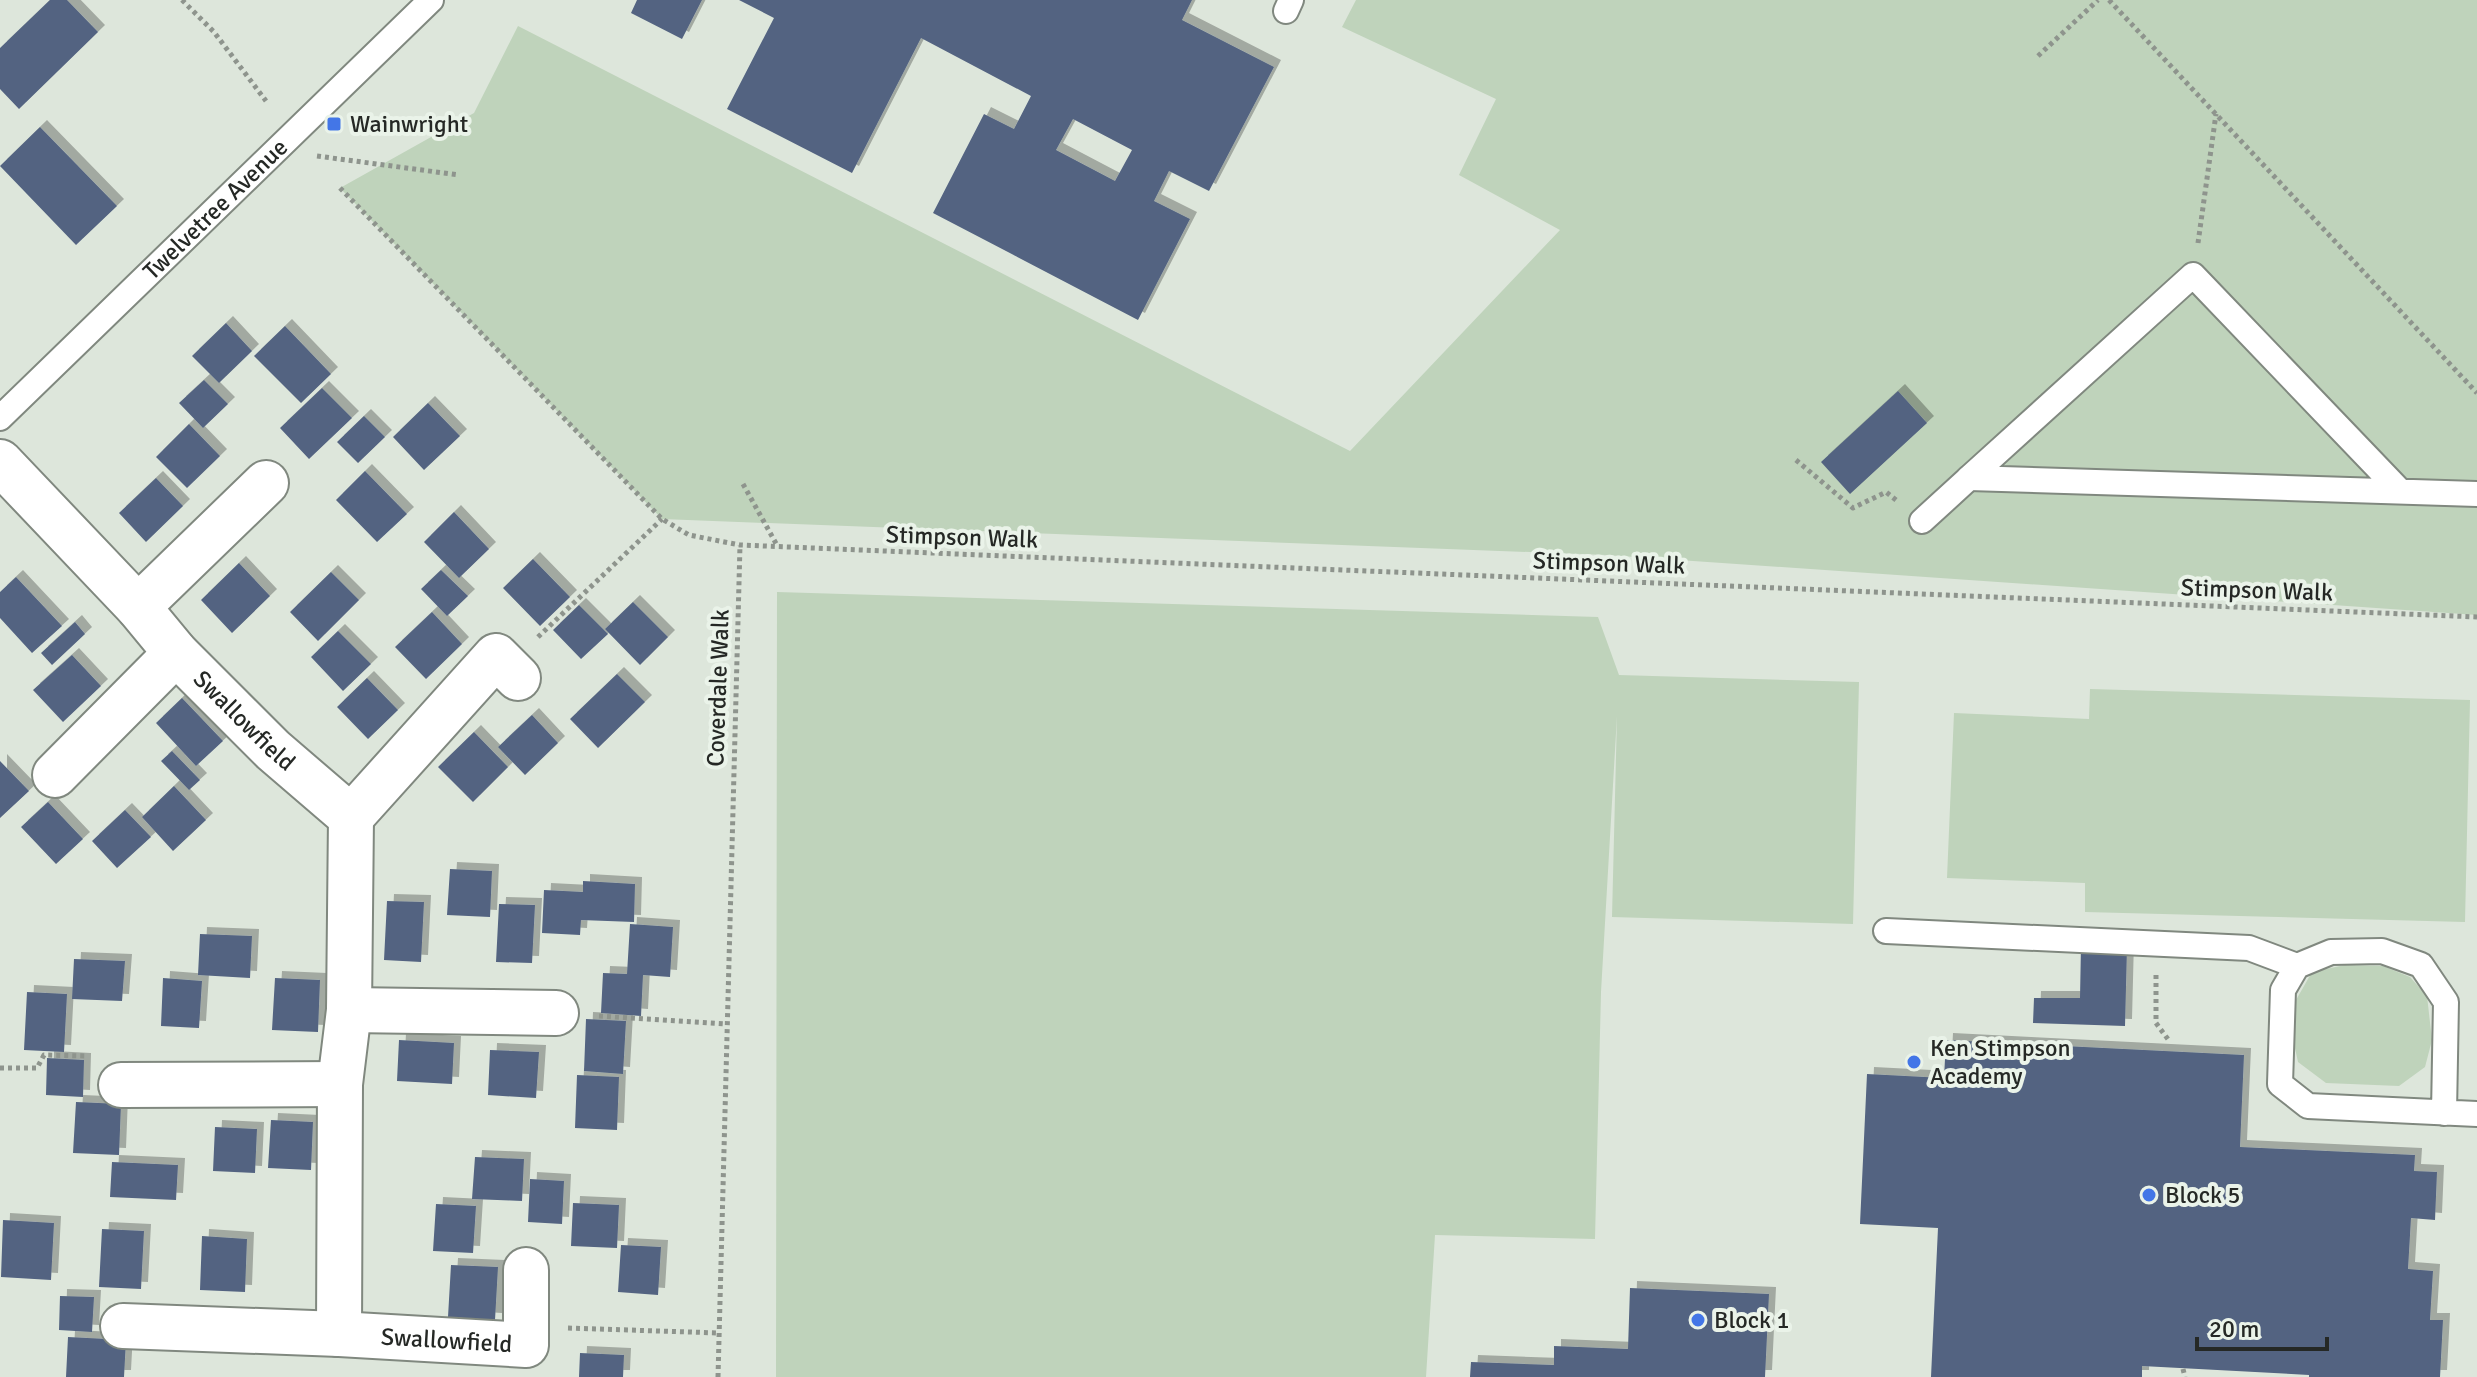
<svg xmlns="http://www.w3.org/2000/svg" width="2477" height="1377" font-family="Signika,sans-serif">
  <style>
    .green { fill: #bfd3bb }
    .building { fill: #536381; fill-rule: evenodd; filter: url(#shadow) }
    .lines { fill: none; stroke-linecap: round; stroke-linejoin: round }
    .lane-casing { stroke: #80887f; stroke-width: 28 }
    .street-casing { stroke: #80887f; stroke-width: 48 }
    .path { stroke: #8e948d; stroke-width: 5; stroke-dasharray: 4 4; stroke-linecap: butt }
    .lane { stroke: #fff; stroke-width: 24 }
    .street { stroke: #fff; stroke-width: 44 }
    .poi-dot { fill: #4376e7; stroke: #eaf3e9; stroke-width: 3 }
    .labels { text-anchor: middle; stroke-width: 8; stroke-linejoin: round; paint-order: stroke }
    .poi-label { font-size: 24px; fill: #252825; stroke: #eaf3e9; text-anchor: start }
    .street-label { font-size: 24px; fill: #252825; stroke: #eaf3e9 }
  </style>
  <defs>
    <filter id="shadow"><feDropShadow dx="7" dy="-7" stdDeviation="0" flood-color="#0004"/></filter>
  </defs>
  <rect width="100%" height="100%" fill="#dde6db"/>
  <!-- green -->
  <path class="green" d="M1356 0H2477V615L1606 555 662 519 340 188 474 113 518 26 1350 451 1560 230 1459 175 1496 99 1342 27Z
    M777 592 1598 617 1619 675 1859 682 1853 924 1612 917 1617 716 1601 992 1595 1239 1435 1235 1426 1377H776Z
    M2090 689 2470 700 2465 922 2085 912V883L1947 878 1954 713 2089 719Z
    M2345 965 2383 966 2410 977 2427 996 2432 1040 2425 1067 2399 1086 2326 1083 2298 1062 2293 1039 2296 1000 2312 972Z"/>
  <!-- building -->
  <path class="building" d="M50 0H67L98 32 19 109 0 89V48Z
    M637 0H702L682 39 631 13Z
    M739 0H1192L1182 20 1274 67 1209 191 1169 171 1154 201 1190 219 1138 320 933 213 984 114 1014 129 1031 96 921 38 852 173 727 109 774 18ZM1073 119 1132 150 1115 181 1056 150Z
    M40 127 117 206 76 245 0 166Z
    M226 323 252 351 219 383 192 356Z
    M285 326 331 374 301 403 254 356Z
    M204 380 228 404 203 428 179 403Z
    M322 388 352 418 309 459 280 428Z
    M1898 391 1927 423 1850 494 1821 462Z
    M428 403 460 436 424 470 393 437Z
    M364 416 385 437 358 463 337 442Z
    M189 424 220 456 187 488 156 457Z
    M365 471 407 514 377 542 336 500Z
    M156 478 183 506 146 542 119 513Z
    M454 512 489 549 459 578 424 542Z
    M533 559 570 597 540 626 503 588Z
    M239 563 270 596 232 633 201 600Z
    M441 570 468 596 447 616 421 589Z
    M331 572 359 600 318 641 290 612Z
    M16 577 62 626 32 653 0 618V592Z
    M633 602 668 637 640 665 605 629Z
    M579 605 608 634 581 659 553 630Z
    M432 612 462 644 426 679 395 647Z
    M75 622 85 634 52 665 41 653Z
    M338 631 371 664 343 691 311 657Z
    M72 655 101 686 63 722 33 690Z
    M617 674 645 702 598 748 570 719Z
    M367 678 398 710 368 739 337 707Z
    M182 698 223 741 196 766 156 723Z
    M532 715 558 743 525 775 498 747Z
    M474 732 508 767 473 802 438 767Z
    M172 751 200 780 189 790 161 761Z
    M0 761 29 791 0 818Z
    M174 786 206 820 173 851 142 817Z
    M48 802 83 839 56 864 21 827Z
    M125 810 151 837 117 868 92 841Z
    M450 869 492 871 490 917 447 915Z
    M583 881 635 884 634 922 581 920 580 935 542 933 544 890 583 892Z
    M387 901 424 902 421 962 384 960Z
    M499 904 535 905 532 963 496 962Z
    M630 924 673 927 670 977 643 975 641 1016 601 1013 603 973 627 974Z
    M200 934 252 936 250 978 198 975Z
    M2081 945 2127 947 2125 1026 2033 1023 2034 998H2080Z
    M74 959 125 961 122 1001 72 999Z
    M163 978 202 981 199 1028 161 1026Z
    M275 978 320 980 318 1032 272 1030Z
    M27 992 67 994 64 1052 24 1050Z
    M586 1019 626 1021 623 1074 584 1071Z
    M399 1040 454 1043 452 1084 397 1081Z
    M1946 1040 2244 1055 2240 1147 2415 1155 2414 1171 2437 1172 2435 1220 2411 1218 2408 1269 2433 1271 2430 1320H2443L2440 1377H2309V1375L2142 1366V1377H1931L1938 1228 1860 1224 1867 1074 1944 1078Z
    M490 1050 539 1052 536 1098 488 1095Z
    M47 1058 84 1060 83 1097 46 1095Z
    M577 1075 619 1077 617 1130 575 1128Z
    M76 1102 121 1104 119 1155 73 1153Z
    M271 1120 313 1122 311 1170 268 1168Z
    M215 1127 257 1129 255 1173 213 1171Z
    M475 1157 524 1159 522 1201 472 1199Z
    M112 1162 178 1165 176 1200 110 1197Z
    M530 1179 564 1181 562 1224 528 1222Z
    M573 1203 619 1205 617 1248 571 1246Z
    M436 1204 476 1206 473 1253 433 1251Z
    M3 1220 54 1223 51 1280 1 1277Z
    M102 1229 144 1231 141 1289 99 1287Z
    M202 1236 247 1239 245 1292 200 1290Z
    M621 1245 661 1247 658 1295 618 1292Z
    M451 1265 498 1267 495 1320 448 1317Z
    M1630 1288 1769 1294 1765 1377H1470L1471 1362 1554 1365V1346L1628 1349Z
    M60 1296 94 1297 92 1332 59 1330Z
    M68 1337 126 1340 124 1377H66Z
    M580 1353 624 1355 623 1377H579Z"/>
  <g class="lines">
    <defs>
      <g id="lane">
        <path d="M1286 11 1291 0"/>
        <path id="s1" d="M0 418 431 0"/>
        <path d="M2400 491 2193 275 1969 478 2477 494"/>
        <path d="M1922 521 1969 478"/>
        <path d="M1886 931 2249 948 2297 966"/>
        <path d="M2444 1113 2446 1002 2421 965 2382 951 2331 952 2297 966 2283 990 2280 1084 2308 1106 2477 1114"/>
      </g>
      <g id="street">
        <path id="s2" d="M0 462 138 607 176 653 273 750 351 817 349 1010 340 1084 339 1334"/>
        <path d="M138 607 266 483"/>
        <path d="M55 775 176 653"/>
        <path d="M351 817 496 656 518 678"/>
        <path d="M349 1010 556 1013"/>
        <path d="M121 1085 340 1084"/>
        <path id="s3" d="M123 1326 339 1334 526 1345V1270"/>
      </g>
    </defs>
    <!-- lane casing -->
    <use href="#lane" class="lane-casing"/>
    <!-- street casing -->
    <use href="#street" class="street-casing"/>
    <!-- path -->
    <path class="path" d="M182 0 214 32 266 101
      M2109 0 2477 393
      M2038 56 2098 0
      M317 156 459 175
      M340 188 662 519 689 535 740 545 2477 617
      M2198 243 2216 114
      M1796 460 1853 508 1886 492 1896 500
      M743 484 778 547
      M538 637 662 519
      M2156 975V1023L2170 1042
      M599 1016 726 1024
      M0 1068H37L44 1055 87 1056
      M568 1328 719 1333
      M2183 1369 2185 1377
      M718 1377 740 545"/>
    <!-- lane -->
    <use href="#lane" class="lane"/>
    <!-- street -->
    <use href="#street" class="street"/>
  </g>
  <!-- markers -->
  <g class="poi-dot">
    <rect x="326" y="116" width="16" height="16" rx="4"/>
    <circle cx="1914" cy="1062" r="8"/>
    <circle cx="2149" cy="1195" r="8"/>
    <circle cx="1698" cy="1320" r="8"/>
  </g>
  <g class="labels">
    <!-- poi labels -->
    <g class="poi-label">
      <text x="350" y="132">Wainwright</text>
      <text x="1930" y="1056">Ken Stimpson<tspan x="1930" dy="28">Academy</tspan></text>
      <text x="2165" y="1203">Block 5</text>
      <text x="1714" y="1328">Block 1</text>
    </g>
    <!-- street labels -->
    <g class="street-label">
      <text dy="8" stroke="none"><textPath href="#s1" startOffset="300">Twelvetree Avenue</textPath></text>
      <text transform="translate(962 537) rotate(2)" y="8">Stimpson Walk</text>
      <text transform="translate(1609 563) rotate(2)" y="8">Stimpson Walk</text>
      <text transform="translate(2257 590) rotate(2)" y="8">Stimpson Walk</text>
      <text transform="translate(718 688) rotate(-88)" y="8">Coverdale Walk</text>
      <text dy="8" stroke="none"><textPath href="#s2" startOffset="356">Swallowfield</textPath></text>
      <text dy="8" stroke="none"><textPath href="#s3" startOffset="324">Swallowfield</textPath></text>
    </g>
  </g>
  <!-- scale -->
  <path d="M2197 1337v12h130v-12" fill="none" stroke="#252825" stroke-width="4"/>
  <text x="2209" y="1337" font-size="24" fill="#252825" stroke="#eaf3e9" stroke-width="6" paint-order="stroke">20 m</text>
</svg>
